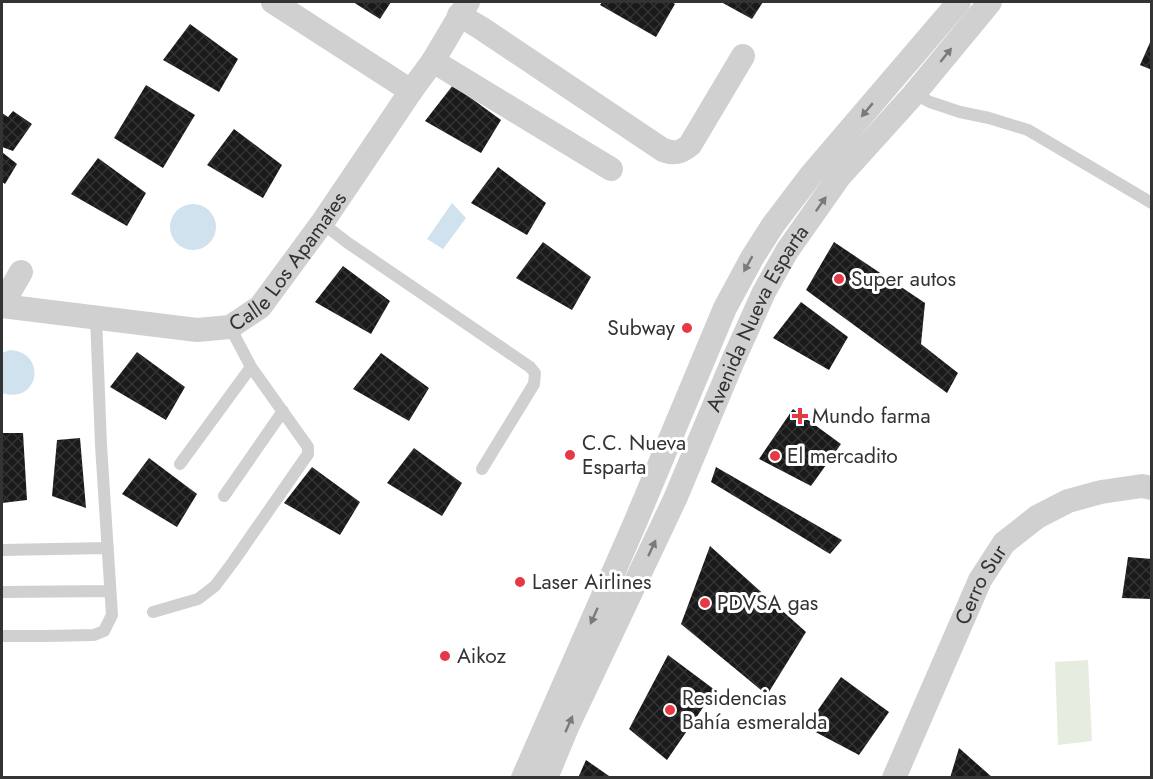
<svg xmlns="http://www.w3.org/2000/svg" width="1153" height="779" font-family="Jost,sans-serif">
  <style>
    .pitch { fill: #e6ecdf }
    .water { fill: #cfe2ee }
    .building { fill: url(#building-cross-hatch) }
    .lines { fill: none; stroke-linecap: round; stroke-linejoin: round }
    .lane { stroke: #d0d0d0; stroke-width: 12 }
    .street { stroke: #d0d0d0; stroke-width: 24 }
    .oneway { fill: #7a7a7a }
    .poi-dot { fill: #e63946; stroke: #fff; stroke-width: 2 }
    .labels { text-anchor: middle; stroke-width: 6; stroke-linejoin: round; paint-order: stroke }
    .street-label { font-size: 21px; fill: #333; stroke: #fff }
    .poi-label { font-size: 21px; fill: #333; stroke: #fff; text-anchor: start }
  </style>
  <defs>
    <pattern id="building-cross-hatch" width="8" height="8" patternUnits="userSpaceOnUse" patternTransform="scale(1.5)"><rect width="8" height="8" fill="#1a1a1a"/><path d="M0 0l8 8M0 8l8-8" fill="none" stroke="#333"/></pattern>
  </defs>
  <rect width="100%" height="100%" fill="#fff"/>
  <!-- pitch -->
  <path class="pitch" d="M1088 660 1092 741 1058 745 1055 662Z"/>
  <!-- water -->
  <path class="water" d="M452 203 466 218 443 249 427 239Z
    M170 227a23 23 0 1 1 46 0a23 23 0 1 1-46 0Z
    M10 350C48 352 39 405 2 393V353Z"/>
  <!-- building -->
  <path class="building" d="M353 2H391L380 19Z
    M602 2H672L675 4 656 37 600 5Z
    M721 2H763L752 19Z
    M190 24 238 59 219 92 163 60Z
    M1152 38V70L1140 65Z
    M146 85 195 115 163 168 114 138Z
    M453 85 501 120 481 153 425 121Z
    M13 111 32 124 13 151 2 147V113L8 117Z
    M234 129 282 165 263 198 207 165Z
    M2 152 17 164 5 184 2 182Z
    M98 158 146 193 127 226 71 194Z
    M498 167 546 203 527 235 471 203Z
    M543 242 591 277 572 310 516 278Z
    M834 242 925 303 921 344 958 373 947 393 806 290Z
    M343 266 390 301 371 334 315 302Z
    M801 302 848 337 829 370 773 338Z
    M137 352 185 387 166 420 110 387Z
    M381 353 429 388 409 421 353 389Z
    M793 409 841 444 811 486 759 459Z
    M2 433H23L27 500 2 503Z
    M80 438 86 508 52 496 57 440Z
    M414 448 462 483 442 516 387 483Z
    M149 458 197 494 177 527 122 494Z
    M312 467 360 502 340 535 284 503Z
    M716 467 842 540 830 554 711 482Z
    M710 546 806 632 767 695 681 624Z
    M1128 557 1152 559V599L1122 598Z
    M668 655 715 690 667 760 629 729Z
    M841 677 889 712 859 755 806 727Z
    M959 748 993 778H950Z
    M586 760 612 778H578Z"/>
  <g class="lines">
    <!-- lane -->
    <path class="lane" d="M911 92 930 102 960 112 989 118 1028 130 1152 203
      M322 223 348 243 530 367 535 373 534 384 482 469
      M180 464 251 367
      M224 496 283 411
      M2 550 108 548
      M2 592 110 591
      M153 612 198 599 215 586 233 562 308 454V447L251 367 230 327
      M2 636H46L94 635 104 631 112 615 101 445 96 317"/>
    <!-- street -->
    <g class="street">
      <path d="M273 2 411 91"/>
      <path d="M459 15 481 28 663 150C675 154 680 153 690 145L743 56"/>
      <path d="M433 61 611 169"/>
      <path d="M2 305 21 272"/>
      <path id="s1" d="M2 306 197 330 230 327 260 307 322 223 411 91 433 61 468 2"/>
      <path d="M523 778 635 523 725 308 752 258 773 225 811 175 959 2"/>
      <path id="s2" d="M546 778 568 725 675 499 732 363 764 292 787 251 839 177 914 94 990 2"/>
      <path id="s3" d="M894 778 980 580 1004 543 1037 517 1068 501 1101 492 1142 486 1152 488"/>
    </g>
  </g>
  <!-- one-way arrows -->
  <defs><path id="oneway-solid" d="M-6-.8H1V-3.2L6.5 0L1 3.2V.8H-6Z" transform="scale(1.5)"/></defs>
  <g class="oneway">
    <use href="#oneway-solid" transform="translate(946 55) rotate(-51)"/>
    <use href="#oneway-solid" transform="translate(867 110) rotate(130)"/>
    <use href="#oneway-solid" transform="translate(821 204) rotate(-55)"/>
    <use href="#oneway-solid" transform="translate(748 264) rotate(119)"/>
    <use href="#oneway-solid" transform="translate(652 548) rotate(-65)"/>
    <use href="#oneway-solid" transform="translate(594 616) rotate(114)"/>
    <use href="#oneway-solid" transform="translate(569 724) rotate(-66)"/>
  </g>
  <!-- markers -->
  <g class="poi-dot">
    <circle cx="839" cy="279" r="6"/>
    <circle cx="687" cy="328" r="6"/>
    <path d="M797 407h6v6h6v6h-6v6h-6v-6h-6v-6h6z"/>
    <circle cx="570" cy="455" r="6"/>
    <circle cx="775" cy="456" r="6"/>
    <circle cx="520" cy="582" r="6"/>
    <circle cx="705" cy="603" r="6"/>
    <circle cx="445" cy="656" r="6"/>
    <circle cx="670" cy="710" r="6"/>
  </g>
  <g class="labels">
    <!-- street labels -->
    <g class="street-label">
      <text dy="7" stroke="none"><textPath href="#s1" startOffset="318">Calle Los Apamates</textPath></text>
      <text dy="7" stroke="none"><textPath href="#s2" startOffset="506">Avenida Nueva Esparta</textPath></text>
      <text dy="7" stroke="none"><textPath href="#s3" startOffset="212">Cerro Sur</textPath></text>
    </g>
    <!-- poi labels -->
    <g class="poi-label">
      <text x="851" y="286">Super autos</text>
      <text x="675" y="335" text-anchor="end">Subway</text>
      <text x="812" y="423">Mundo farma</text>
      <text x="582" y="450">C.C. Nueva<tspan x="582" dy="24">Esparta</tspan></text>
      <text x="787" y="463">El mercadito</text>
      <text x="532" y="589">Laser Airlines</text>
      <text x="717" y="610">PDVSA gas</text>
      <text x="457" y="663">Aikoz</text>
      <text x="682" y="705">Residencias<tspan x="682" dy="24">Bahía esmeralda</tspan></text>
    </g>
  </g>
  <!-- border -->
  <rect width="1153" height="779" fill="none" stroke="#333333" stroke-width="6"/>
</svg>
